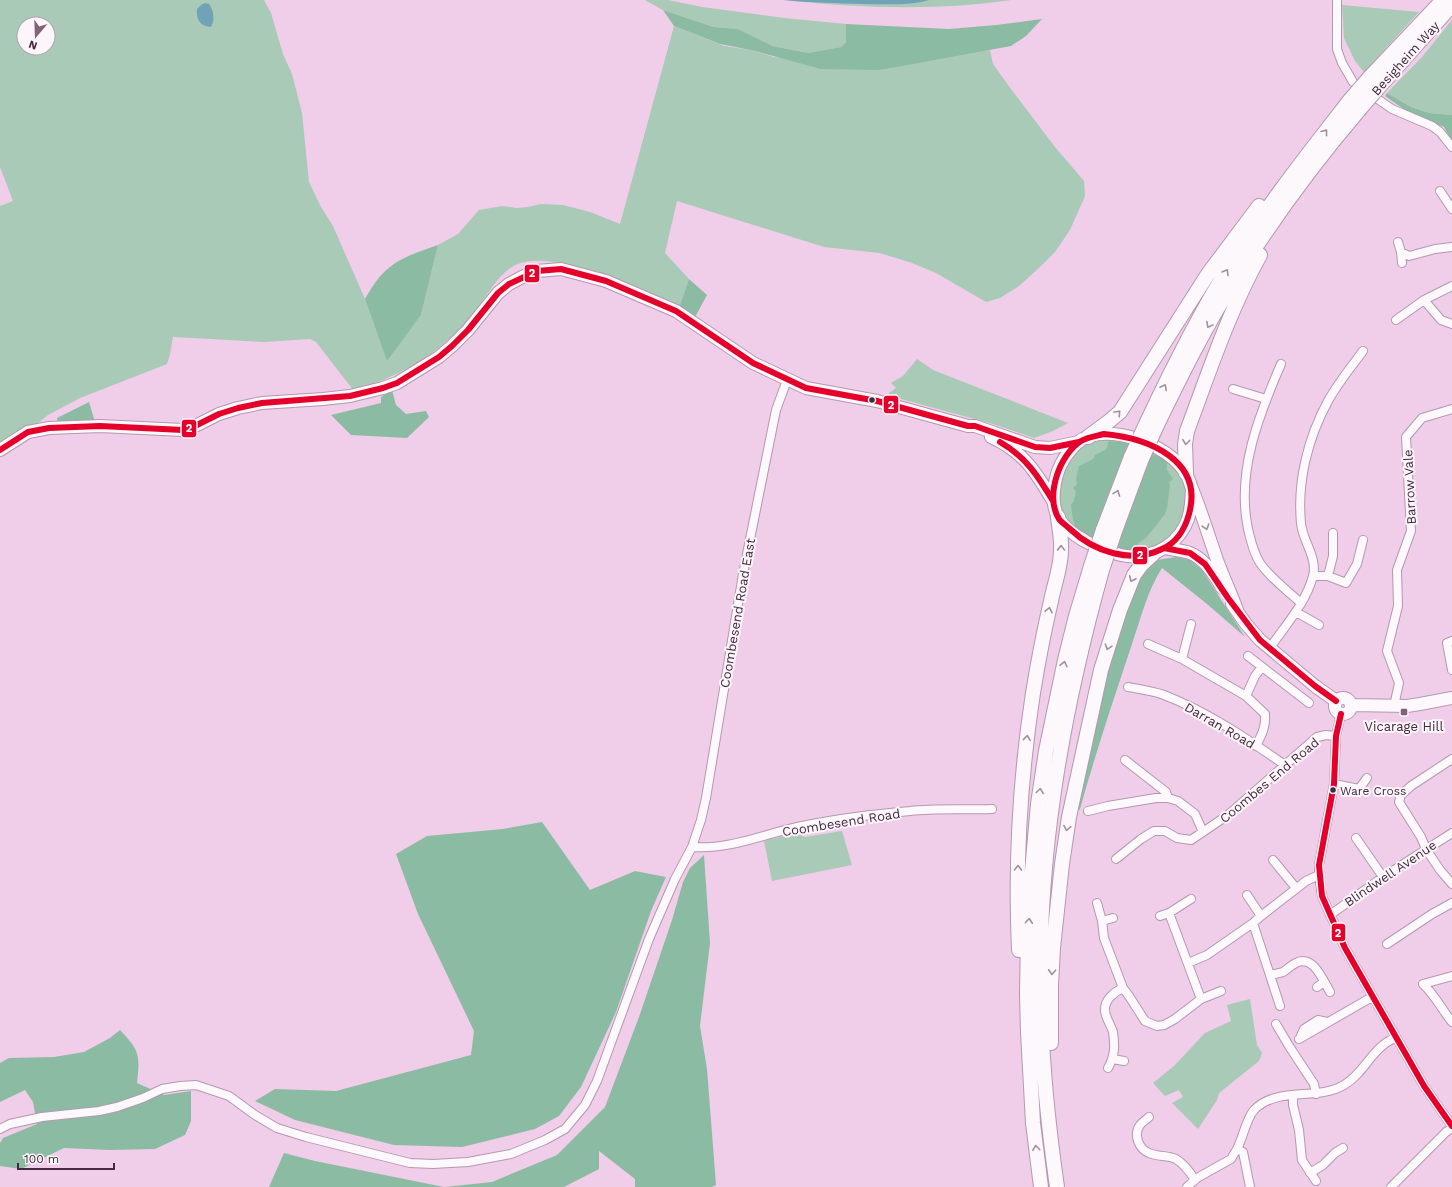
<svg xmlns="http://www.w3.org/2000/svg" width="1452" height="1187" font-family="'Work Sans',sans-serif">
  <style>
    .green { fill: #a8cab6; fill-rule: evenodd }
    .forest { fill: #8cbba3 }
    .water { fill: #71a3b8 }
    .lines { fill: none; stroke-linecap: round; stroke-linejoin: round }
    .street-casing { stroke: #b399ae; stroke-width: 10 }
    .primary-casing { stroke: #b399ae; stroke-width: 14 }
    .highway-casing { stroke: #b399ae; stroke-width: 16 }
    .street { stroke: #fdf8fc; stroke-width: 8 }
    .primary { stroke: #fdf8fc; stroke-width: 12 }
    .highway { stroke: #fdf8fc; stroke-width: 14 }
    .highway-bridge-casing { stroke: #b399ae; stroke-width: 16; stroke-linecap: butt }
    .highway-bridge { stroke: #fdf8fc; stroke-width: 14 }
    .bus-1-casing { stroke: #fcf5fa; stroke-width: 9 }
    .bus-1 { stroke: #e4002b; stroke-width: 6 }
    .oneway { stroke: #a0919d }
    .bus-dot { fill: #432a3e; stroke: #fcf5fa; stroke-width: 1.5 }
    .poi-dot { fill: #80637a; stroke: #fcf5fa; stroke-width: 1.5 }
    .labels { text-anchor: middle; stroke-width: 4; stroke-linejoin: round; paint-order: stroke }
    .bus-label { font-size: 12px; fill: #432a3e; stroke: #fcf5fa; text-anchor: start }
    .street-label { font-size: 13px; fill: #432a3e; stroke: #fcf5fa }
    .poi-label { font-size: 13px; fill: #432a3e; stroke: #fcf5fa }
    .line-badge { stroke: #fcf5fa; stroke-width: 1.5 }
    .badge-label { font-size: 11px; text-anchor: middle; font-weight: bold; fill: #fff }
  </style>
  <rect width="100%" height="100%" fill="#f0cde9"/>
  <!-- green -->
  <path class="green" d="M0 0H264L271 13 283 54 292 74 302 113 309 182 321 207 333 226 365 299 387 360 421 315 438 245 458 234 479 210 502 206 516 208 528 207 541 204 563 205 590 212 620 224 674 26 724 46 751 50 774 57 880 70 942 57 990 50 993 64 1011 89 1055 147 1084 181 1085 196 1070 230 1055 252 1041 266 1019 286 1000 298 986 302 936 273 912 263 880 253 824 247 677 201 665 253 689 279 679 308C643 290 555 249 518 264 496 272 481 308 465 325 460 330 454 335 449 339 418 367 392 377 354 391L316 342 310 339 263 342 173 337 170 354 167 364 80 398 48 415 33 427 0 444V206L13 201 0 167ZM24 24H48V48H24Z
    M645 0H668L702 7 784 18 846 24V42L841 47 808 53 773 46 738 29 714 27 663 10Z
    M784 0H1011C937 11 859 8 784 0Z
    M1342 5 1419 12 1364 72 1355 61 1344 38Z
    M1452 20V115L1429 113 1411 107 1387 93 1422 57Z
    M917 359 933 370 1068 423 1053 431 1034 438 993 424 890 396 889 393 896 388 891 383 903 376Z
    M1117 438 1153 450 1178 470 1185 484 1186 492 1187 507 1179 527 1162 545 1137 552 1072 527 1063 515 1060 507 1058 491 1068 458 1086 443 1097 439Z
    M842 831 852 865 772 881 764 841 796 833 805 837Z
    M1250 999 1257 1045 1262 1053 1259 1061 1219 1093 1217 1100 1198 1129 1172 1103 1183 1097 1179 1090 1165 1096 1153 1083 1174 1066 1205 1033 1231 1021 1227 1005Z"/>
  <!-- forest -->
  <path class="forest" d="M663 10 714 27 738 29 773 46 808 53 841 47 846 42V24L949 29 996 25 1042 19 1026 36 1011 46 880 70 821 69 751 50 720 44 674 26Z
    M1387 93 1411 107 1429 113 1452 115V142L1444 127 1411 114 1385 96Z
    M438 245 421 315 387 361 365 299C372 287 379 275 390 267 403 256 422 251 438 245Z
    M689 279 707 295 694 319 679 308Z
    M392 390 396 405 406 414 426 411 429 417 407 438 351 435 331 415 381 403V397Z
    M89 402 95 422 58 424 57 418Z
    M1109 441 1116 442 1117 441 1130 444 1124 457 1122 459 1105 502 1094 539C1073 527 1074 529 1071 505L1074 501 1076 491 1073 488 1077 484 1076 479 1079 466 1093 459 1095 455 1105 450 1107 448 1108 443Z
    M1151 454 1163 458 1167 461V470L1173 479 1169 482 1170 485 1167 508 1165 514 1146 538 1138 543 1135 552 1115 549 1144 469Z
    M1176 557 1190 560 1202 570 1245 637 1207 604 1162 568C1147 591 1140 621 1131 647 1113 701 1095 755 1080 809L1072 815 1101 688 1131 599 1140 578 1157 560Z
    M542 822 590 890 635 871 666 877 651 911 616 1012 581 1087 559 1116 535 1129 462 1147 394 1145 295 1120 255 1101 275 1089 336 1091 471 1055 474 1031 418 914 396 854 427 836 503 829Z
    M704 855 710 943 700 1026 707 1069 716 1185 712 1187H635V1179L599 1151V1169L564 1187H445L492 1182 557 1155 605 1107 639 1017 672 920 683 882 690 868Z
    M120 1030C140 1051 140 1055 137 1083L164 1095 191 1091V1121L185 1135 155 1149 109 1150 64 1148 21 1169 0 1166V1143L3 1138 37 1124 33 1102 25 1090 0 1102V1063L9 1058 54 1057 84 1052 110 1038Z
    M284 1153 315 1161 444 1187H269Z"/>
  <!-- water -->
  <path class="water" d="M784 0H929C909 6 885 4 864 4 838 3 811 3 784 0Z
    M205 3 209 4C214 11 215 20 211 27 200 26 196 20 197 9L201 5Z"/>
  <g class="lines">
    <defs>
      <path id="street" d="M1337 0V49L1342 63 1353 82 1392 109 1432 126 1440 132 1452 147
        M1440 191 1452 209
        M1398 242 1401 252 1409 256 1435 249 1452 247
        M1401 252 1402 263
        M1424 300 1441 320 1452 324
        M1396 320 1424 300 1452 286
        M1281 364C1259 415 1236 472 1248 529 1251 541 1253 552 1260 563 1271 579 1287 590 1301 603
        M1233 389 1266 399
        M1313 576H1328L1346 583 1357 564 1363 540
        M1328 576 1333 556V533
        M1296 612 1319 625
        M1452 641 1447 643 1452 670
        M1148 644 1182 659 1246 696 1265 714C1266 727 1262 734 1256 746
        M1269 649C1285 626 1306 603 1313 576 1318 558 1302 540 1301 523 1297 481 1308 438 1328 401 1338 383 1351 367 1363 351
        M1248 656 1309 703
        M1182 659 1191 624
        M1128 687C1140 689 1153 691 1164 695 1208 712 1247 739 1285 765
        M1246 696 1255 676 1262 667
        M1394 706 1399 683 1387 651 1398 606 1397 570 1411 531 1406 437 1422 418 1452 409
        M1341 714 1336 736 1334 784 1319 865V875L1322 896 1345 948 1424 1086 1452 1126
        M1452 759 1411 786 1401 795 1399 802 1421 837 1426 849 1440 870 1452 884
        M1125 760 1166 792 1168 798
        M1334 784 1359 789 1367 778
        M1088 811 1108 806 1156 798H1168L1178 801 1195 814 1203 832
        M1356 838 1383 877
        M692 847C732 850 768 832 807 825 841 818 876 814 910 811 937 808 965 810 992 809
        M1116 859 1141 839 1154 831H1165L1177 838 1191 840 1228 815 1317 737 1326 735 1336 736
        M1273 860 1296 888
        M1247 895 1261 916
        M1097 903 1102 921 1104 938 1123 988 1129 996 1145 1021 1157 1026 1164 1025 1175 1019 1201 999 1221 991
        M1169 913 1201 999
        M1330 915 1383 877 1452 833
        M1160 916 1169 913 1191 899
        M1102 921 1113 918
        M1253 923 1280 1006
        M1387 944 1432 914 1452 903
        M1188 963 1207 955 1253 923 1261 916 1306 881 1319 875
        M1271 975C1274 974 1280 973 1283 972 1288 969 1291 965 1296 963 1313 954 1323 980 1330 992
        M1452 976 1423 984C1435 995 1442 1010 1452 1022
        M1317 987 1324 982
        M1276 1024 1289 1046 1314 1084 1316 1094
        M1300 1038 1304 1029 1318 1020 1327 1022
        M1299 1039 1372 997
        M1113 1059 1124 1061
        M1108 1068C1115 1056 1115 1045 1113 1032 1111 1025 1106 1019 1105 1011 1104 1000 1114 992 1123 988
        M1293 1095V1105L1299 1130 1302 1160 1316 1181
        M1149 1117C1146 1120 1142 1122 1140 1125 1133 1135 1139 1149 1149 1153 1158 1157 1168 1155 1176 1159 1184 1164 1190 1172 1195 1180
        M0 1129 10 1124 42 1117 99 1111 117 1107 143 1098 162 1089 180 1086 196 1085 229 1096 255 1115 277 1128 306 1137 410 1163 433 1164 468 1162 511 1154 545 1140 565 1129 585 1105 597 1081 649 939 675 879 692 847 701 820 706 798 743 574 776 410 787 380
        M1310 1173 1323 1165 1335 1153 1343 1148
        M1187 1187 1197 1178 1231 1159 1237 1149
        M1250 1187 1243 1152 1237 1149C1243 1138 1246 1119 1254 1110 1277 1086 1317 1101 1344 1085 1365 1073 1372 1047 1395 1038
        M1391 1187 1446 1132 1452 1128"/>
      <path id="primary" d="M991 437C1023 451 1036 472 1053 501
        M0 450 28 432 49 428 100 426 183 430 193 427 219 414 238 408 262 403 323 399 350 396 383 388 397 383 439 357 452 346 468 330 498 293 509 284 524 276 537 271 561 269 606 281 676 311 753 363 806 388 877 401 968 426H975L1035 447 1050 448 1079 442
        M1192 491C1191 503 1191 515 1185 526 1173 549 1146 561 1121 555 1113 553 1106 550 1098 547 1084 542 1065 530 1058 517 1053 508 1053 499 1054 490 1056 470 1063 457 1077 443 1088 433 1107 433 1121 435 1144 439 1172 452 1185 472 1189 477 1190 485 1193 491 1201 511 1207 531 1214 551 1220 571 1230 590 1237 610
        M1164 548C1173 550 1182 550 1190 553 1205 559 1215 575 1222 588
        M1232 604 1246 624 1260 640 1315 686 1336 701
        M1335 706a8 8 0 1 1 16 0a8 8 0 1 1-16 0Z
        M1351 705 1407 706 1420 704 1452 698"/>
      <path id="highway" d="M1369 78 1443 0
        M1378 88 1452 5
        M1147 422C1172 369 1198 316 1229 267 1265 208 1308 154 1350 100
        M1157 425C1181 376 1205 327 1234 281 1271 221 1313 164 1359 110
        M1088 437 1107 423 1120 412 1208 274 1259 206
        M1186 473 1185 444 1187 431C1209 372 1229 311 1260 255
        M1103 530 1131 457
        M1115 531 1141 461
        M1019 950C1015 864 1020 778 1033 693 1038 662 1044 631 1051 601 1054 585 1061 567 1061 551 1062 539 1059 528 1058 517
        M1051 1043V985L1053 948 1062 864 1069 817 1101 670 1120 610 1134 575 1142 564 1153 554
        M1041 1187 1033 1123 1028 1032 1027 994 1028 931 1030 894 1038 804 1046 751 1065 660 1076 616 1091 566
        M1057 1187C1049 1131 1043 1075 1041 1019 1035 865 1061 717 1102 570"/>
    </defs>
    <!-- street casing -->
    <use href="#street" class="street-casing"/>
    <!-- primary casing -->
    <use href="#primary" class="primary-casing"/>
    <!-- highway casing -->
    <use href="#highway" class="highway-casing"/>
    <!-- street -->
    <use href="#street" class="street"/>
    <!-- primary -->
    <use href="#primary" class="primary"/>
    <!-- highway -->
    <use href="#highway" class="highway"/>
    <defs>
      <path id="highway-bridge" d="M1350 100 1369 78
        M1359 110 1378 88
        M1131 457 1147 422
        M1141 461 1157 425
        M1091 566 1103 530
        M1102 570 1115 531"/>
    </defs>
    <!-- highway-bridge casing -->
    <use href="#highway-bridge" class="highway-bridge-casing"/>
    <!-- highway-bridge -->
    <use href="#highway-bridge" class="highway-bridge"/>
    <defs>
      <path id="bus-1" d="M1104 434C1148 438 1204 460 1189 514 1185 529 1176 543 1162 549 1132 564 1094 552 1070 529 1067 526 1062 523 1059 519 1045 496 1059 455 1081 441 1088 437 1096 436 1104 434Z
        M1000 442C1026 457 1038 476 1053 501
        M0 450 28 432 49 428 100 426 183 430 193 427 219 414 238 408 262 403 350 396 383 388 397 383 439 357 452 346 468 330 498 293 509 284 537 271 561 269 606 281 676 311 753 363 806 388 877 401 968 426H975L1035 447 1050 448 1079 442
        M1164 548 1190 553 1205 564 1228 598 1260 640 1315 686 1336 701
        M1341 714 1336 736 1334 784 1319 865 1322 896 1345 948 1424 1086 1452 1126"/>
    </defs>
    <!-- bus-1 casing -->
    <use href="#bus-1" class="bus-1-casing"/>
    <!-- bus-1 -->
    <use href="#bus-1" class="bus-1"/>
  </g>
  <!-- one-way arrows -->
  <defs><path id="oneway-chevron" d="M-2-3.5L2.5 0L-2 3.5" fill="none" stroke-width="1.6" stroke-linecap="round" stroke-linejoin="round"/></defs>
  <g class="oneway">
    <use href="#oneway-chevron" transform="translate(1325 132) rotate(-52)"/>
    <use href="#oneway-chevron" transform="translate(1226 272) rotate(-59)"/>
    <use href="#oneway-chevron" transform="translate(1209 325) rotate(118)"/>
    <use href="#oneway-chevron" transform="translate(1164 387) rotate(-63)"/>
    <use href="#oneway-chevron" transform="translate(1118 413) rotate(-47)"/>
    <use href="#oneway-chevron" transform="translate(1186 442) rotate(97)"/>
    <use href="#oneway-chevron" transform="translate(1117 493) rotate(-69)"/>
    <use href="#oneway-chevron" transform="translate(1206 527) rotate(73)"/>
    <use href="#oneway-chevron" transform="translate(1061 548) rotate(-90)"/>
    <use href="#oneway-chevron" transform="translate(1132 579) rotate(115)"/>
    <use href="#oneway-chevron" transform="translate(1049 610) rotate(-78)"/>
    <use href="#oneway-chevron" transform="translate(1108 647) rotate(108)"/>
    <use href="#oneway-chevron" transform="translate(1064 664) rotate(-77)"/>
    <use href="#oneway-chevron" transform="translate(1027 738) rotate(-84)"/>
    <use href="#oneway-chevron" transform="translate(1040 791) rotate(-82)"/>
    <use href="#oneway-chevron" transform="translate(1067 828) rotate(99)"/>
    <use href="#oneway-chevron" transform="translate(1018 868) rotate(-89)"/>
    <use href="#oneway-chevron" transform="translate(1029 921) rotate(-86)"/>
    <use href="#oneway-chevron" transform="translate(1052 972) rotate(93)"/>
    <use href="#oneway-chevron" transform="translate(1036 1148) rotate(-97)"/>
  </g>
  <!-- markers -->
  <g class="bus-dot">
    <circle cx="872" cy="400" r="3.5"/>
    <circle cx="1333" cy="790" r="3.5"/>
  </g>
  <rect class="poi-dot" x="1400" y="708" width="8" height="8" rx="2"/>
  <g class="labels">
    <!-- bus labels -->
    <g class="bus-label">
      <text x="1340" y="795">Ware Cross</text>
    </g>
    <!-- street labels -->
    <g class="street-label">
      <text transform="translate(1405 58) rotate(-48)" y="5">Besigheim Way</text>
      <text transform="translate(1409 487) rotate(-93)" y="5">Barrow Vale</text>
      <text transform="translate(737 613) rotate(-80)" y="5">Coombesend Road East</text>
      <text transform="translate(1220 725) rotate(30)" y="5">Darran Road</text>
      <text transform="translate(1269 780) rotate(-40)" y="5">Coombes End Road</text>
      <text transform="translate(841 822) rotate(-9)" y="5">Coombesend Road</text>
      <text transform="translate(1390 873) rotate(-34)" y="5">Blindwell Avenue</text>
    </g>
    <!-- poi labels -->
    <g class="poi-label">
      <text x="1404" y="731">Vicarage Hill</text>
    </g>
  </g>
  <g class="line-badge">
    <rect x="524" y="264" width="16" height="19" rx="4" fill="#e4002b"/>
    <rect x="883" y="395" width="16" height="19" rx="4" fill="#e4002b"/>
    <rect x="181" y="419" width="16" height="19" rx="4" fill="#e4002b"/>
    <rect x="1132" y="546" width="16" height="19" rx="4" fill="#e4002b"/>
    <rect x="1331" y="923" width="15" height="19" rx="4" fill="#e4002b"/>
  </g>
  <g class="badge-label">
    <text x="532" y="277">2</text>
    <text x="891" y="409">2</text>
    <text x="189" y="432">2</text>
    <text x="1140" y="559">2</text>
    <text x="1338" y="937">2</text>
  </g>
  <!-- north arrow -->
  <g transform="translate(36 36) rotate(199)"><circle r="19" fill="#fcf5fa" stroke="#b2a4af"/>
  <path d="M0-3L7 15L0 10L-7 15Z" fill="#80637a"/>
  <text y="-6" font-size="11" font-weight="bold" text-anchor="middle" fill="#432a3e">N</text>
  </g>
  <!-- scale -->
  <path d="M18 1163v6h96v-6" fill="none" stroke="#432a3e" stroke-width="2"/>
  <text x="24" y="1163" font-size="12" fill="#432a3e" stroke="#fcf5fa" stroke-width="3" paint-order="stroke">100 m</text>
</svg>
